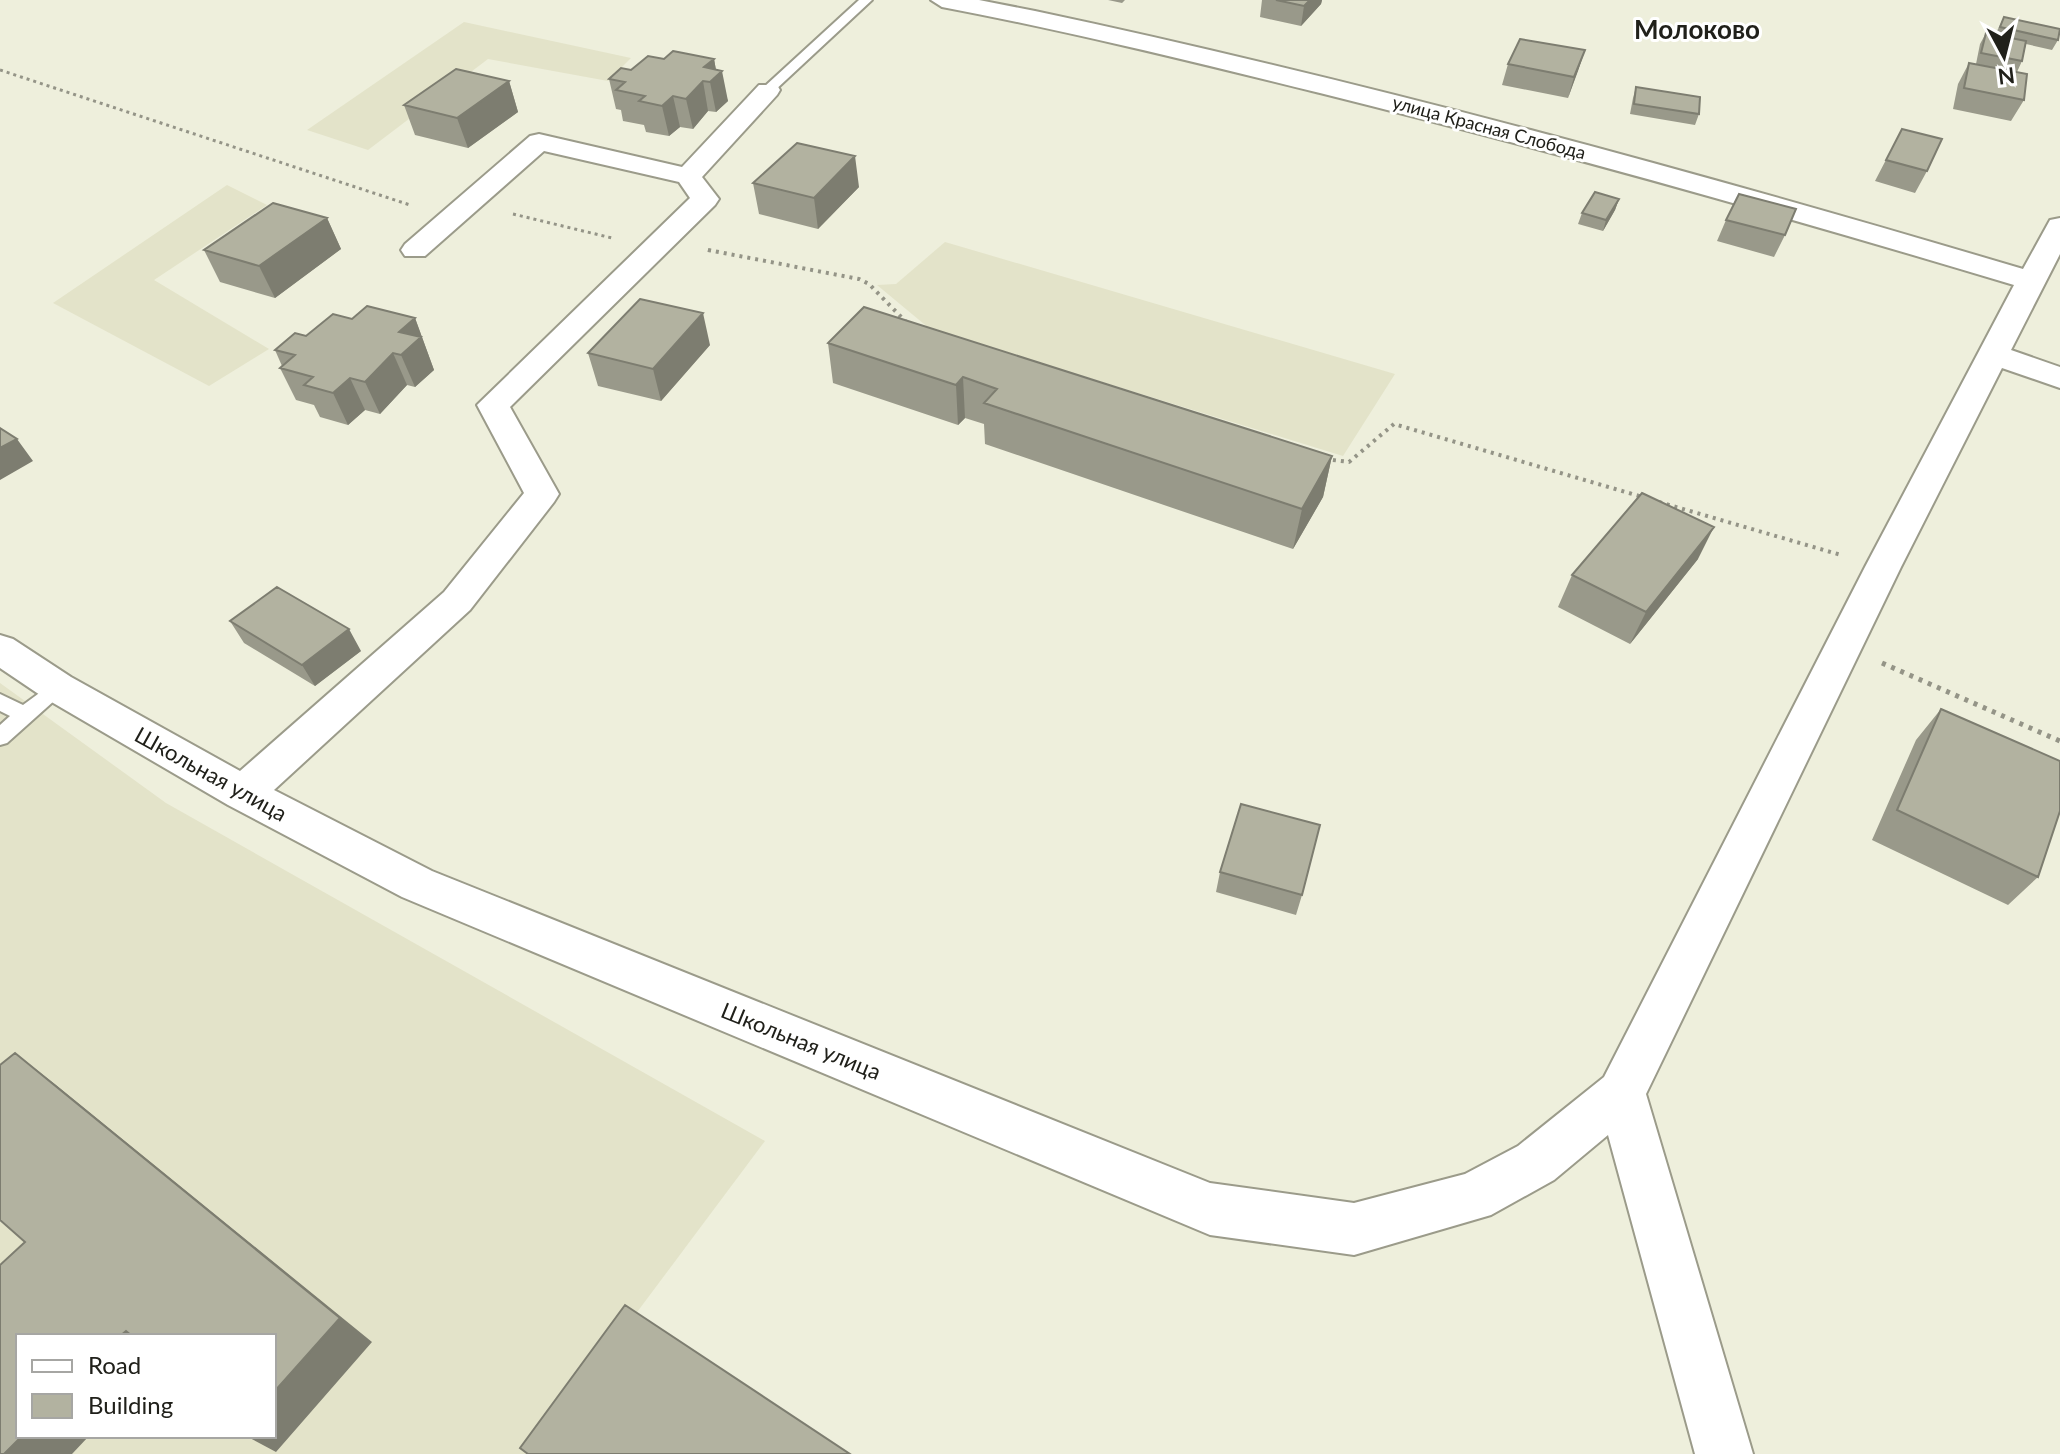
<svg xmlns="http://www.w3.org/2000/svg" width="2060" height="1454" font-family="Lato,sans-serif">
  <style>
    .built { fill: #e3e3c9; fill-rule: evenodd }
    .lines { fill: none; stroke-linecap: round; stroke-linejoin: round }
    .lane-casing { stroke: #9b9b8a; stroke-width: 4 }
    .street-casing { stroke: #9b9b8a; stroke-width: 4 }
    .path-far2 { stroke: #949487; stroke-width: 3; stroke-dasharray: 3 4; stroke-linecap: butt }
    .path-far1 { stroke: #949487; stroke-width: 4; stroke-dasharray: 3 5; stroke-linecap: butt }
    .path { stroke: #949487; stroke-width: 5; stroke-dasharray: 4 6; stroke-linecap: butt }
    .lane { fill: #fff; fill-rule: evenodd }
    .street { fill: #fff; fill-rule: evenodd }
    .wall { fill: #99998a }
    .shaded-wall { fill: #7d7d70 }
    .building { fill: #b2b2a0; stroke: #7d7d70; stroke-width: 2 }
    .labels { text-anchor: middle; stroke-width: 6; stroke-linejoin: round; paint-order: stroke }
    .far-street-label { font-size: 18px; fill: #20201a; stroke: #fff }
    .street-label { font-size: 22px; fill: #20201a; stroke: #fff }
    .far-district-label { font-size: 26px; font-weight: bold; fill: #20201a; stroke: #fff }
  </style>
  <rect width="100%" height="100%" fill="#eeefdc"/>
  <!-- built -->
  <path class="built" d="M464 22 631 58 608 81 488 59 368 150 307 130Z
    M227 185 267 205 154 280 269 349 209 386 53 303Z
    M945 242 1395 374 1343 456 930 329 877 285 896 284Z
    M0 683 166 803 765 1141 531 1454H0ZM18 1336H274V1436H18Z"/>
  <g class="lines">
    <defs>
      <path id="lane" d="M859 0H872L772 93H764V87Z
        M57 680 64 682 67 687 64 692 7 743 0 745V725L10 716 0 711V694L23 705Z"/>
      <path id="street" d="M931 0H979L1035 11C1368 82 1697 172 2023 269L2050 220 2060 218V254L2011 350 2060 367V388L2002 368 1901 567 1646 1094 1753 1454H1695L1608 1135 1554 1180 1491 1215 1354 1255 1210 1235 402 897 228 805 43 697 0 668V635L13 639 71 677 240 771 444 592 524 493 477 405 690 198 679 182 544 151 425 256H405L401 250 405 244 530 136 539 134 682 167 759 85H777L780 90 777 95 702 177 719 199 715 205 510 407 559 494 554 502 470 610 274 790 432 871 1210 1183 1354 1203 1465 1174 1518 1146 1604 1077 1865 567 2014 285C1784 216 1553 151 1320 93 1194 62 1069 31 942 7Z"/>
    </defs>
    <!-- lane casing -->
    <use href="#lane" class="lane-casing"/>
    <!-- street casing -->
    <use href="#street" class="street-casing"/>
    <!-- path-far2 -->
    <path class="path-far2" d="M0 70 410 205
      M513 214 612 238
      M708 250 711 251"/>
    <!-- path-far1 -->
    <path class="path-far1" d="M708 250 859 279 869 284 909 325
      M1325 459 1349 462 1394 424 1646 498
      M1659 502 1841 555"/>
    <!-- path -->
    <path class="path" d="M1882 663 2060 741"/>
    <!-- lane -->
    <use href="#lane" class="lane"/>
    <!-- street -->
    <use href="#street" class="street"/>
  </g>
  <!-- wall -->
  <path class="wall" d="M1108 0H1125L1122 3Z
    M1262 0H1322L1321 4 1301 26 1260 17Z
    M2004 17 2058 40 2052 50 2026 44 2022 61 2017 72 1976 64 1980 44 1986 33 1995 35Z
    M1585 50 1568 98 1502 85 1508 64Z
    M664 59H714L716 70 728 101 716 112 708 111 693 129 680 127 669 136 646 132 644 125 623 121 621 110 616 109 609 79Z
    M1969 63 2024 100 2011 121 1953 109 1958 84Z
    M509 81 518 112 468 148 415 135 404 105Z
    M1636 87 1699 114 1695 125 1630 114 1633 98Z
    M1902 129 1927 171 1915 193 1875 181Z
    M753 183 859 187 818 229 759 214Z
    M1619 199 1615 210 1603 231 1578 224 1582 213Z
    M327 218 341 249 275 298 220 282 204 250Z
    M1726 220 1785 235 1774 257 1717 241Z
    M415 318 434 370 415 387 407 385 380 414 365 410 348 425 320 417 314 405 296 400 280 368 282 366 275 350 352 319Z
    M828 343 1332 456 1323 497 1293 549 985 444 984 424 965 418 958 425 833 383Z
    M710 345 661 401 598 386 588 353Z
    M1698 559 1630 644 1558 607 1572 575Z
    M230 621 361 651 315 686 244 643Z
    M1941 709 2038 877 2008 905 1872 840 1916 740Z
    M1220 872 1302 895 1296 915 1216 892Z"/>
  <!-- shaded-wall -->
  <path class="shaded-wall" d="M1310 0H1322L1321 4 1301 26 1304 6Z
    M1585 50 1578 71 1568 98 1574 77Z
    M714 59 717 76 722 71 728 101 716 112 710 82 704 67Z
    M509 81 518 112 468 148 457 118Z
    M703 81 708 111 693 129 686 99Z
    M673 96 680 127 669 136 662 106Z
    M855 156 859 187 818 229 814 198Z
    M1619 199 1615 210 1603 231 1606 220Z
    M327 218 341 249 275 298 259 266Z
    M703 313 710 345 661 401 653 369Z
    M415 318 434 370 415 387 401 355 399 332Z
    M393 353 407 385 380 414 365 382Z
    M963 377 965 418 958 425 956 385Z
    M350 378 365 410 348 425 333 393Z
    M17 439 33 461 0 480V448Z
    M1332 456 1323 497 1293 549 1302 509Z
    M1714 527 1698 559 1630 644 1646 612Z
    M349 629 361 651 315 686 302 665Z
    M15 1053 56 1085 372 1342 276 1452 246 1436H274V1392Z
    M126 1331 135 1336H120Z
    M22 1436H89L72 1454H4Z"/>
  <!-- building -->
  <path class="building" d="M1276 0H1310L1304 6Z
    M2004 17 2060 29 2058 40 2000 27Z
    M1986 33 2026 41 2022 61 1981 53Z
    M1520 39 1585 50 1574 77 1508 64Z
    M673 51 714 59 704 67 722 71 710 82 703 81 686 99 673 96 662 106 639 101 645 96 616 90 625 82 609 79 621 68 631 70 648 56 664 59Z
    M1969 63 2027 74 2024 100 1964 88Z
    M456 69 509 81 457 118 404 105Z
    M1636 87 1700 97 1699 114 1634 104Z
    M1902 129 1942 139 1927 171 1886 160Z
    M797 143 855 156 814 198 753 183Z
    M1595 192 1619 199 1606 220 1582 213Z
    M1739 194 1796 209 1785 235 1726 220Z
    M273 203 327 218 259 266 204 250Z
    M640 299 703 313 653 369 588 353Z
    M367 306 415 318 399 332 421 337 401 355 393 353 365 382 350 378 333 393 304 385 313 377 280 368 295 355 275 350 295 333 306 336 333 314 352 319Z
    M864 307 1332 456 1302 509 984 403 997 389 963 377 956 385 828 343Z
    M0 428 17 439 0 448Z
    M1642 493 1714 527 1646 612 1572 575Z
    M277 587 349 629 302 665 230 621Z
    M1941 709 2060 761V811L2038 877 1897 810Z
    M1241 804 1320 825 1302 895 1220 872Z
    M15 1053 340 1318 274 1392V1336H132L126 1331 120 1336H18V1436H22L4 1454H0V1265L25 1242 0 1220V1065Z
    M625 1305 850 1454H528L520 1448Z"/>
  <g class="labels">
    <!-- far-street labels -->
    <g class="far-street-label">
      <text transform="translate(1489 128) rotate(15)" y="6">улица Красная Слобода</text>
    </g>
    <!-- street labels -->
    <g class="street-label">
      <text transform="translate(211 774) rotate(29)" y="8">Школьная улица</text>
      <text transform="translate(801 1041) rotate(22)" y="8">Школьная улица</text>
    </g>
    <!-- far-district labels -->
    <g class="far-district-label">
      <text x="1697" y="39">Молоково</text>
    </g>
  </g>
  <!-- legend -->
  <rect x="16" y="1334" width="260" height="104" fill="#ffffff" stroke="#a6a6a3" stroke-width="2"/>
  <rect x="32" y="1360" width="40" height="12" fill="#ffffff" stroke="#a6a6a3" stroke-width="2"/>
  <text x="88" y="1374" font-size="24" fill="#20201a">Road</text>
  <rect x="32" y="1394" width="40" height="24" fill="#b2b2a0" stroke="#a6a6a3" stroke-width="2"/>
  <text x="88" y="1414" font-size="24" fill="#20201a">Building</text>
  <!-- north arrow -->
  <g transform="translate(2004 56) rotate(173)" stroke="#ffffff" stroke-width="6" paint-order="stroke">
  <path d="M0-6L14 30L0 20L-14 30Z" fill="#20201a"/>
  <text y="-12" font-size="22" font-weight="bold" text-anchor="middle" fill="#20201a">N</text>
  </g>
</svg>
